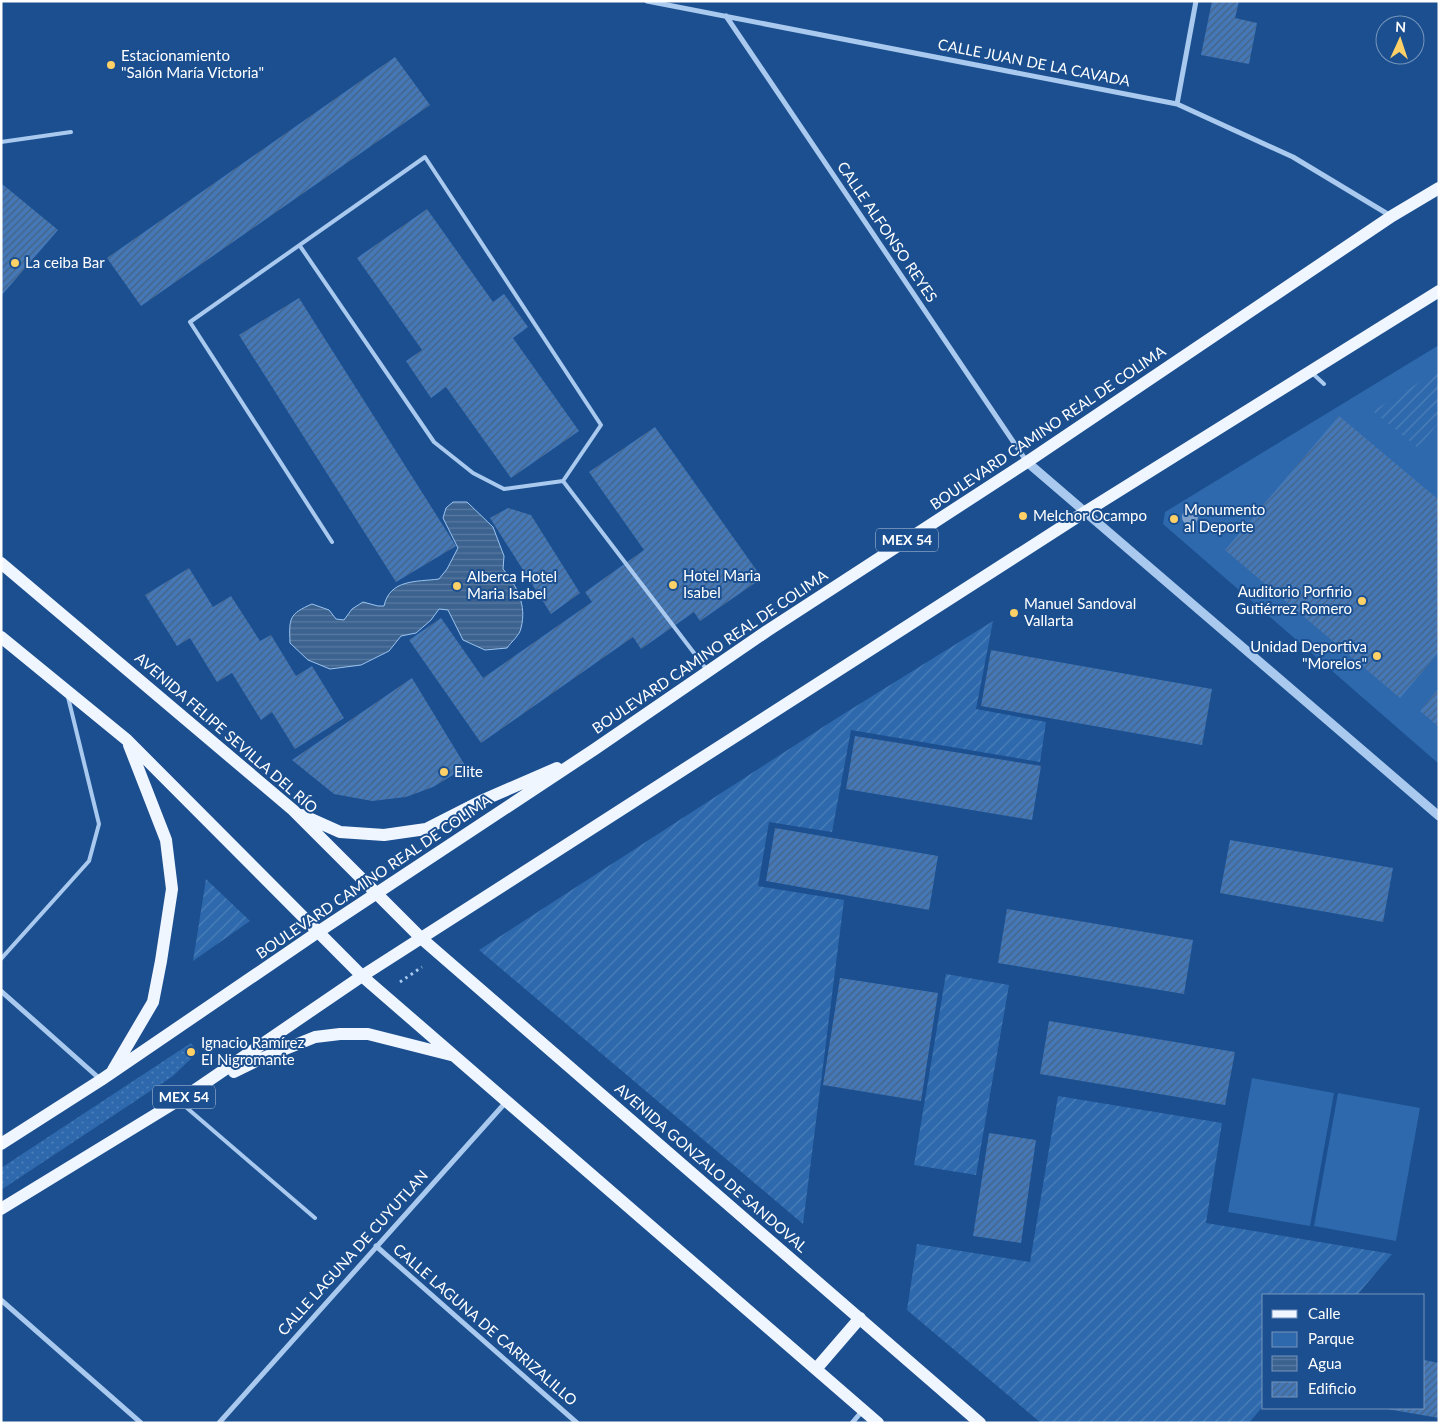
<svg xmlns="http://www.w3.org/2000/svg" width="1440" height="1424" font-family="Lato,sans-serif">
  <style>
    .grass { fill: url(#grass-dots) }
    .park { fill: #2e69ad }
    .garden { fill: url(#garden-furrows) }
    .water { fill: url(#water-rules); stroke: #9cc4f0 }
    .building { fill: url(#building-hatch) }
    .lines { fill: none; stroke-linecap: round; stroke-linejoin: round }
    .path { stroke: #a9c9ee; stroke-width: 3; stroke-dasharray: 2.5 4; stroke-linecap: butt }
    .service { stroke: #a9c9ee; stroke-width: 4 }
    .minor { stroke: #a9c9ee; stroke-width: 5 }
    .tertiary { stroke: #a9c9ee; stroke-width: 9 }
    .primary { stroke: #f0f6ff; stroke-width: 12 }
    .tree { fill: #7ea0ca }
    .poi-dot { fill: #ffd166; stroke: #1b4f8f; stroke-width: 2 }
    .labels { text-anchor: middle; stroke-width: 4; stroke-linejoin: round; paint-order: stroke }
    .shield { fill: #1b4f8f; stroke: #bbcadd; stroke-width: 1 }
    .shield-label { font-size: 14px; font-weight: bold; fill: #fff }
    .poi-label { font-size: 15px; fill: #fff; stroke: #1b4f8f; text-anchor: start }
    .street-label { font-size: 15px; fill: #fff; stroke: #1b4f8f }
  </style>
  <defs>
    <pattern id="grass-dots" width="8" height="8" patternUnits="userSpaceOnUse" patternTransform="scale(1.25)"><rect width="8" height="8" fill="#2e69ad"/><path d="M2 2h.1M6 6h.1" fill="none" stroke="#4d80b9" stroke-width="1.8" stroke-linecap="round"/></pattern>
    <pattern id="garden-furrows" width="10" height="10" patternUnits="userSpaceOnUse" patternTransform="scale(1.25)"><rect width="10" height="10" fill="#2e69ad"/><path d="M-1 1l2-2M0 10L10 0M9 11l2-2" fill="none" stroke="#4d80b9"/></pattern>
    <pattern id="water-rules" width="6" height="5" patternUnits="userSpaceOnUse" patternTransform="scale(1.25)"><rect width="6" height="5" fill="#3c6290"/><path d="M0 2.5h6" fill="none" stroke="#597aa1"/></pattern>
    <pattern id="building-hatch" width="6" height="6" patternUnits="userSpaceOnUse" patternTransform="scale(1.25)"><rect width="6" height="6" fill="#4478b7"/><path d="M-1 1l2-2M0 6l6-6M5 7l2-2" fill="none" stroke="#486282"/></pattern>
  </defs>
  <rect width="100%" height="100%" fill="#1b4f8f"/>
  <!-- grass -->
  <path class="grass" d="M191 1043 198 1052 173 1076 1 1190V1168Z"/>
  <!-- park -->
  <path class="park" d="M1439 345V764L1163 524 1165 512Z
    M1252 1078 1334 1093 1310 1226 1228 1212Z
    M1338 1093 1420 1108 1396 1241 1314 1226Z"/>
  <!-- garden -->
  <path class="garden" d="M1439 370V422L1418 448 1373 411Z
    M993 621 976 709 1046 722 1040 762 851 730 832 832 769 822 758 886 844 900 803 1224 479 950 837 718Z
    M206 879 250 921 193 961Z
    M946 974 1009 985 976 1175 914 1165Z
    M1058 1096 1222 1123 1206 1223 1392 1254 1357 1295H1264V1405L1249 1423H1041L907 1310 917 1244 1030 1262Z"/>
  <!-- water -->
  <path class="water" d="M453 502H467L493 527 504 556 503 569C517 586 527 605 521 628 520 635 511 642 507 648L485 650 463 640 448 610 439 609 431 620 416 633 401 636 389 651 361 665 330 669 308 660 290 643C289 618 289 614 312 604L329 610 336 619 344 620 352 609 363 602 378 606H384C390 579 416 582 439 579L447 569 458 548 443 518 446 508Z"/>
  <!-- building -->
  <path class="building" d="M1212 1H1239L1235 18 1257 23 1249 64 1201 55Z
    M395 57 430 105 141 306 107 258Z
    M1 183 58 230 1 296Z
    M427 209 493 302 504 294 528 327 513 338 579 431 511 478 446 387 431 398 406 361 422 350 357 258Z
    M299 298 456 546 396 582 239 335Z
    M1339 416 1439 500V652L1400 698 1225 550Z
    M655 427 762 578 700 621 694 612 641 649 633 637 481 743 409 640 441 618 483 678 592 602 585 592 644 550 589 472Z
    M508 508 531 515 580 593 551 614 490 518Z
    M189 568 213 607 231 596 260 641 271 635 296 676 312 666 344 718 295 749 272 712 261 720 232 673 217 682 190 638 177 646 145 595Z
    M991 650 1212 689 1202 745 981 706Z
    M412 678 466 767 433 787 406 797 372 801 334 794 292 760Z
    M1439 688V727L1420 711Z
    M855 736 1041 766 1032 820 846 789Z
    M775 828 938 856 929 910 766 881Z
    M1230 840 1393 868 1383 922 1220 893Z
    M1007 909 1193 940 1184 994 998 963Z
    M840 978 938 993 921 1101 823 1085Z
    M1049 1021 1235 1052 1225 1105 1040 1074Z
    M989 1133 1036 1140 1021 1243 973 1236Z
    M1424 1360 1439 1363V1418L1387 1409 1424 1408Z"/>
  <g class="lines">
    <!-- path -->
    <path class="path" d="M400 982 422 967"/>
    <!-- service -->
    <path class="service" d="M1 142 71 132
      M300 246 434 442 473 473 504 489 563 481 601 425 425 157 190 322 332 542
      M1311 372 1324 384
      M563 481 707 670
      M1 959 89 861 99 824 68 697
      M180 1102 315 1218"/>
    <!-- minor -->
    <path class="minor" d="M647 1 1177 104 1293 157 1391 216
      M726 16 1027 462
      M1177 104 1196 1
      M1 991 100 1079
      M376 1246 577 1423
      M1 1300 141 1423
      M219 1423 506 1102
      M852 1423 863 1410"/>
    <!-- tertiary -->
    <path class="tertiary" d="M1027 462 1439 816"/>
    <!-- primary -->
    <path class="primary" d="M1 563 293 810 421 938 980 1423
      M1 637 127 740 362 976 878 1423
      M302 815 340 832 384 835 426 829 481 801 557 768
      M113 1070 153 1002 161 961 172 889 166 840 129 745
      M234 1072 258 1060 315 1037 340 1034H368L451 1055
      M1 1144 101 1080 318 932 595 749 767 631 1027 462 1392 216 1439 188
      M1 1209 189 1094 362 976 1085 512 1439 291
      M816 1369 860 1318"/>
  </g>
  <!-- trees -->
  <circle class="tree" cx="1190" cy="517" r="8"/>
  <!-- markers -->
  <g class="poi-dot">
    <circle cx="111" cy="65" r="5"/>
    <circle cx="15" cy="263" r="5"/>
    <circle cx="1023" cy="516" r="5"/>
    <circle cx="1174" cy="519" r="5"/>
    <circle cx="673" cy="585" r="5"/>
    <circle cx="457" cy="586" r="5"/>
    <circle cx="1362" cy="601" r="5"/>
    <circle cx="1014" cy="613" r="5"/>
    <circle cx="1377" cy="656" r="5"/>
    <circle cx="444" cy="772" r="5"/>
    <circle cx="191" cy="1052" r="5"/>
  </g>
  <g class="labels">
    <!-- shield labels -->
    <g class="shield">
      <rect x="876" y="528.5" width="62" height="23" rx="4"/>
      <rect x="153" y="1085.5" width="62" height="23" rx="4"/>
    </g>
    <g class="shield-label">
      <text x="907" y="545">MEX 54</text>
      <text x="184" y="1102">MEX 54</text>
    </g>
    <!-- poi labels -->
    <g class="poi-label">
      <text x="121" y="61">Estacionamiento<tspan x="121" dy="17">"Salón María Victoria"</tspan></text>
      <text x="25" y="268">La ceiba Bar</text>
      <text x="1184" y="515">Monumento<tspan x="1184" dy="17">al Deporte</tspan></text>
      <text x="1033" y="521">Melchor Ocampo</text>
      <text x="683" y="581">Hotel Maria<tspan x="683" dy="17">Isabel</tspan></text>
      <text x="467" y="582">Alberca Hotel<tspan x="467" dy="17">Maria Isabel</tspan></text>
      <text x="1352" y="597" text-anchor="end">Auditorio Porfirio<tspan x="1352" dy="17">Gutiérrez Romero</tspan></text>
      <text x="1024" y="609">Manuel Sandoval<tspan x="1024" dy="17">Vallarta</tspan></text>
      <text x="1367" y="652" text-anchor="end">Unidad Deportiva<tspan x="1367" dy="17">"Morelos"</tspan></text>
      <text x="454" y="777">Elite</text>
      <text x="201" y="1048">Ignacio Ramírez<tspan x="201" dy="17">El Nigromante</tspan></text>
    </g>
    <!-- street labels -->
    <g class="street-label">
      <text transform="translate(1034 63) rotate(11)" y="5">CALLE JUAN DE LA CAVADA</text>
      <text transform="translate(887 232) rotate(56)" y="5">CALLE ALFONSO REYES</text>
      <text transform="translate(1048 428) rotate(-34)" y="5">BOULEVARD CAMINO REAL DE COLIMA</text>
      <text transform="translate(710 652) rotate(-34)" y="5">BOULEVARD CAMINO REAL DE COLIMA</text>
      <text transform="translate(226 733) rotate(41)" y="5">AVENIDA FELIPE SEVILLA DEL RÍO</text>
      <text transform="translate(374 877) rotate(-34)" y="5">BOULEVARD CAMINO REAL DE COLIMA</text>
      <text transform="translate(711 1168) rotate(41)" y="5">AVENIDA GONZALO DE SANDOVAL</text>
      <text transform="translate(353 1253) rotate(-48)" y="5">CALLE LAGUNA DE CUYUTLAN</text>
      <text transform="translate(485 1325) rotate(41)" y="5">CALLE LAGUNA DE CARRIZALILLO</text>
    </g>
  </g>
  <!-- border -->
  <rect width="1440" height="1424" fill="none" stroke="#ffffff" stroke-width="5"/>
  <!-- legend -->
  <rect x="1262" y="1294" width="162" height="115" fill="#1b4f8f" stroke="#7695bc"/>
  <rect x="1272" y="1310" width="25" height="8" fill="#f0f6ff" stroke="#7695bc"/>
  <text x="1308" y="1319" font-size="15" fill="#ffffff">Calle</text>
  <rect x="1272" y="1332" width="25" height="15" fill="#2e69ad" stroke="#7695bc"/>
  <text x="1308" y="1344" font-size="15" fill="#ffffff">Parque</text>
  <rect x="1272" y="1356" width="25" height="15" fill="url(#water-rules)" stroke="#7695bc"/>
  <text x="1308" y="1369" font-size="15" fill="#ffffff">Agua</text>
  <rect x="1272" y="1382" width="25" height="15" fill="url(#building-hatch)" stroke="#7695bc"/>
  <text x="1308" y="1394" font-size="15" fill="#ffffff">Edificio</text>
  <!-- north arrow -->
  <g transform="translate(1400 40) rotate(3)"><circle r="24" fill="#1b4f8f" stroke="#7695bc"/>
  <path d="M0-4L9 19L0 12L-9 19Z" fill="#ffd166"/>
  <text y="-8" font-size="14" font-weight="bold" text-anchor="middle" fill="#ffffff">N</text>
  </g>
</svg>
